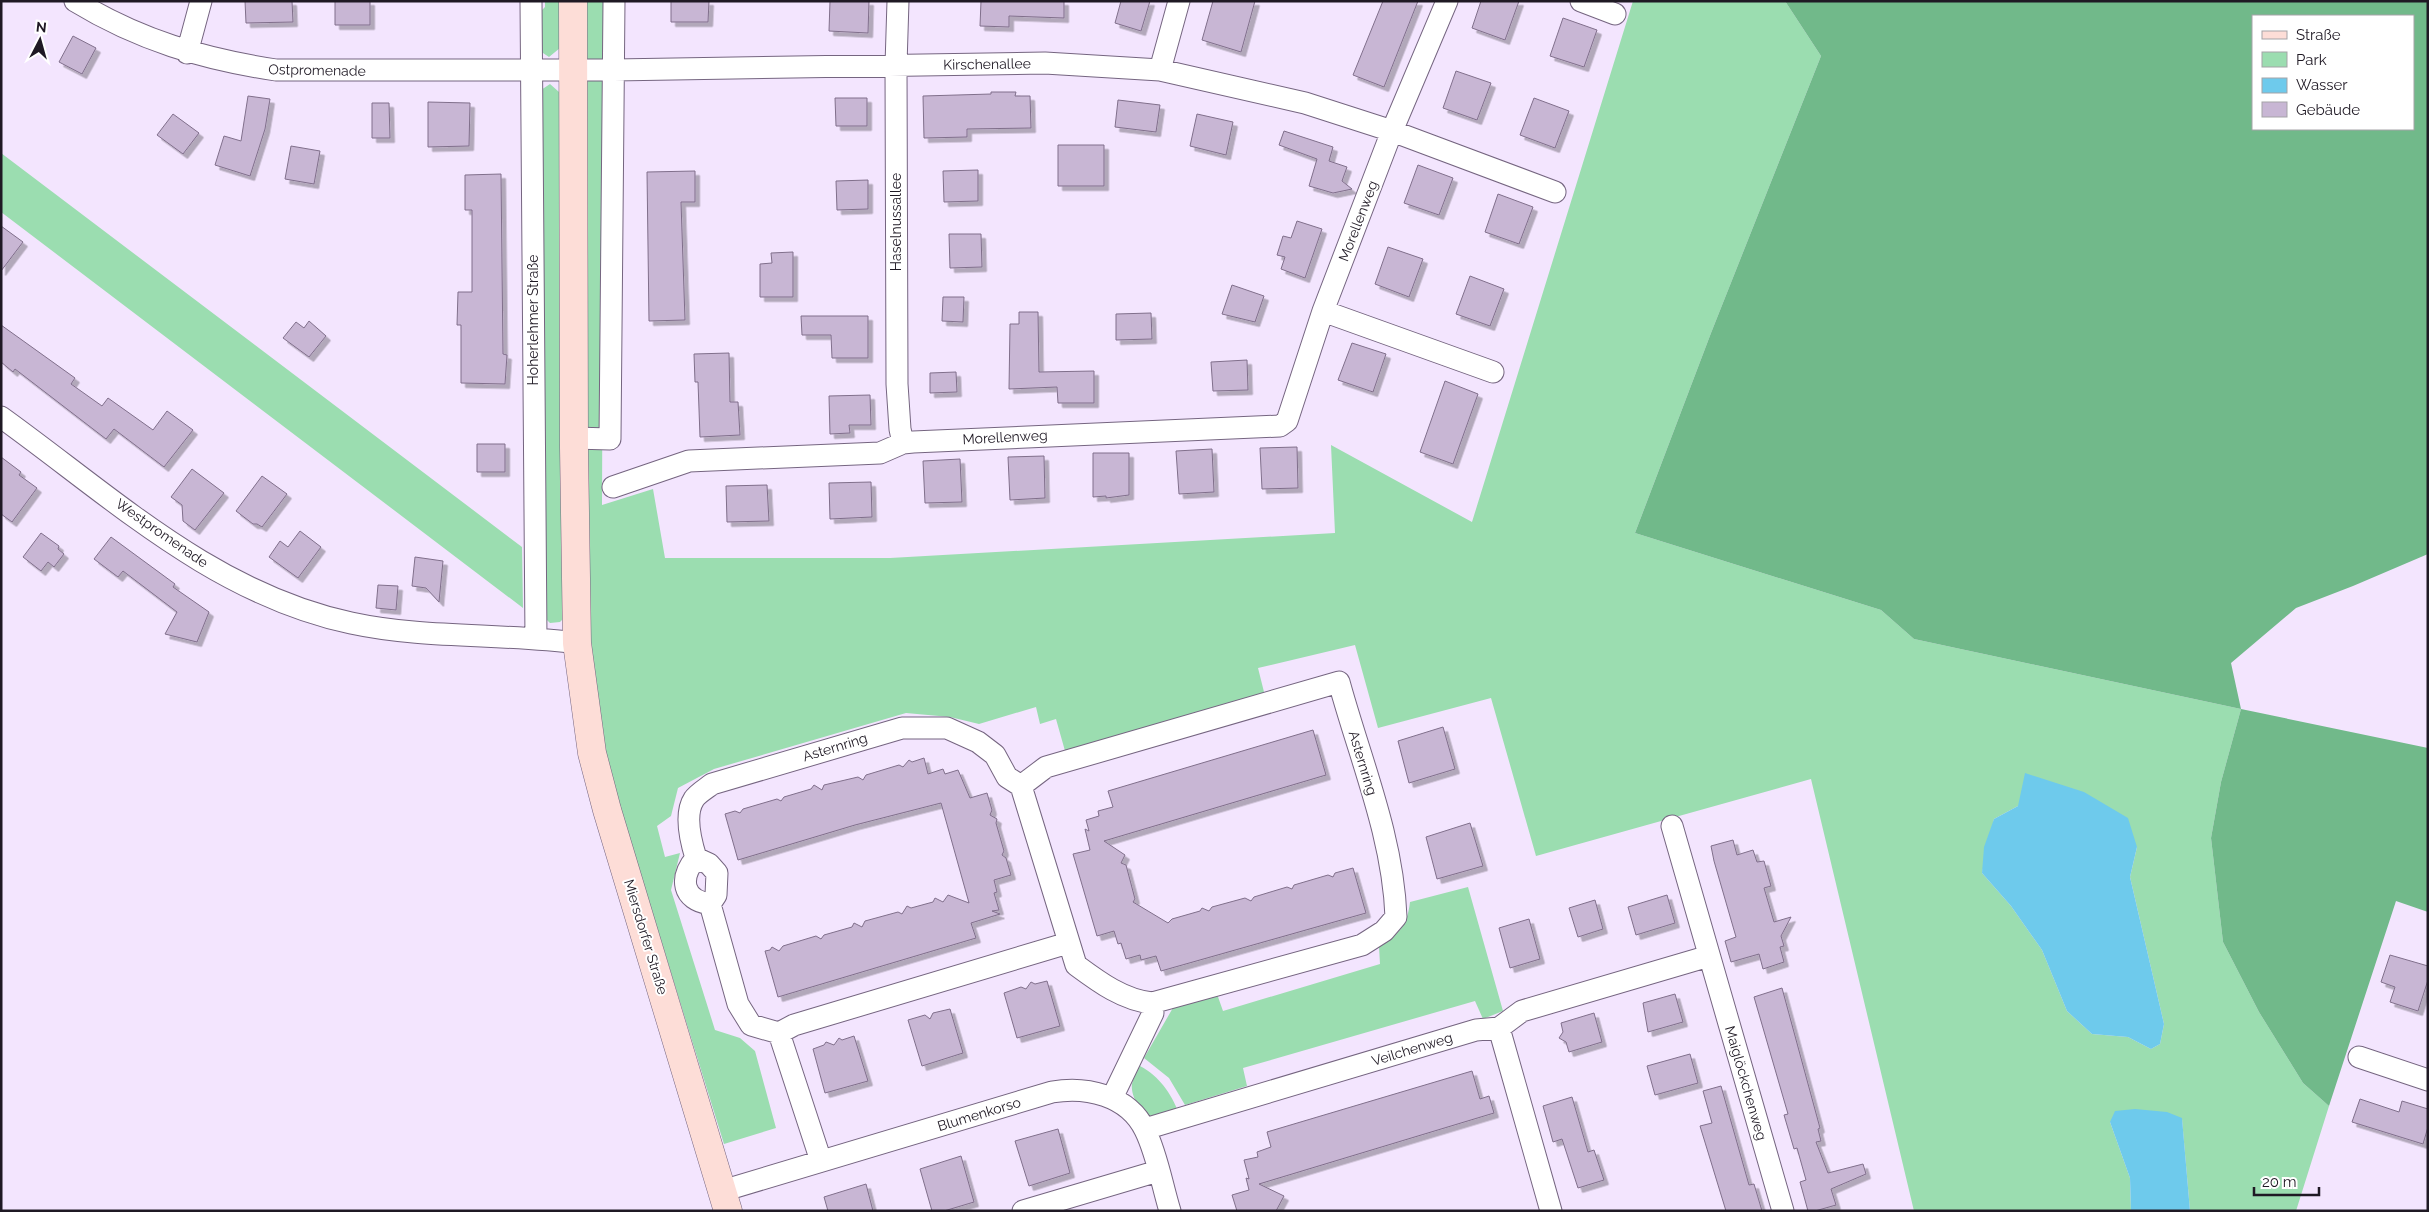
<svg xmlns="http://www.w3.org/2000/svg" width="2429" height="1212" font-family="Raleway,sans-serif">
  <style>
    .green { fill: #9bddb0; fill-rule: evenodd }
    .forest { fill: #71b98a; fill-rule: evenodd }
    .water { fill: #6ecaec }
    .building { fill: #c8b6d4; stroke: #806f8b; filter: url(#shadow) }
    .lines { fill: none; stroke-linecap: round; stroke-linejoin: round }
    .street-casing { stroke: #756580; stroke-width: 23 }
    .secondary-casing { stroke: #756580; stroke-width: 29 }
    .street { stroke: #fff; stroke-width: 21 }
    .secondary { stroke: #fdddd7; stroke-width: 28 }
    .labels { text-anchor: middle; stroke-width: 4; stroke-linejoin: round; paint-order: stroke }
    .street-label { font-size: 14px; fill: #1f1924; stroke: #fff }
  </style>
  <defs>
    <filter id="shadow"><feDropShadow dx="4.5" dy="4.5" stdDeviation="0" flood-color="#0004"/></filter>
  </defs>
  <rect width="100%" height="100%" fill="#f3e5fe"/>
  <!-- green -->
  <path class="green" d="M545 1H562L560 48 549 57 540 51 539 13 545 7Z
    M585 1H604L602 505 653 489 665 558H890L1335 533 1331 445 1472 522 1633 1H1785L1821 56 1711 333 1635 533 1881 610 1914 639 2241 709 2221 782 2211 838 2223 942 2259 1012 2303 1083 2329 1106 2296 1211H2190L2182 1119 2110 1122 2130 1178 2131 1211H1914L1811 779 1536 856 1491 698 1378 728 1355 645 1258 668 1266 700 1067 758 1056 719 1040 724 1036 707 979 724 950 717 906 713 714 769 678 788 671 816 657 826 665 857 680 853 671 890 715 1030 740 1038 755 1051 776 1128 724 1144 620 808 603 748 588 625ZM2018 806 2137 847 2130 877 2164 1024 2160 1044 2151 1049 2128 1037 2092 1034 2067 1011 2042 950 2011 906 1982 873 1994 819Z
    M550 84 559 92 563 104 564 618 560 622 550 623 544 617 541 90Z
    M1 153 522 547 523 608 1 212Z
    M1468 887 1503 1011 1483 1019 1475 1001 1243 1068 1247 1086 1185 1105 1169 1078 1144 1058 1174 1006 1217 994 1223 1011 1380 964 1379 947C1399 933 1407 927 1410 902Z
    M1140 1066C1160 1077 1170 1092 1179 1113 1173 1115 1165 1118 1159 1118 1144 1118 1130 1098 1132 1084 1133 1078 1137 1072 1140 1066Z"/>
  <!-- forest -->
  <path class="forest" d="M1785 1H2428V554L2353 586 2296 608 2231 663 2241 709 2428 748V912L2396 901 2329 1106 2303 1083 2259 1012 2223 942 2211 838 2221 782 2241 709 1914 639 1881 610 1635 533 1711 333 1821 56ZM2253 16H2413V129H2253Z"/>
  <!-- water -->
  <path class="water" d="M2025 773 2084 792 2128 818 2137 847 2130 877 2164 1024 2160 1044 2151 1049 2128 1037 2092 1034 2067 1011 2042 950 2011 906 1982 873 1984 847 1994 819 2018 806Z
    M2135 1109 2167 1112 2182 1118 2190 1211H2131L2130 1178 2110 1122 2115 1111Z"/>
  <!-- building -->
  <path class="building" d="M245 1H292L293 22 246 23Z
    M335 1H370V25H335Z
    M671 1H709L708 22H671Z
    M830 1H869L868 33 829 31Z
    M981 1H1064V18L1009 16V27L980 26Z
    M1121 1H1150L1141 31 1115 23Z
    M1213 1H1255L1241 52 1202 40Z
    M1383 1H1418L1384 87 1353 75Z
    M1481 1H1519L1505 40 1472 28Z
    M1563 18 1597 30 1584 67 1550 56Z
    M73 36 96 48 82 74 59 62Z
    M1456 71 1491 83 1477 120 1443 108Z
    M991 92H1016L1015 96H1030L1031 128 967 129V137L924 138 923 96 991 94Z
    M248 96 270 99 265 129 250 176 215 165 224 136 241 141Z
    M835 98H867V126H836Z
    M1534 98 1569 111 1555 148 1520 135Z
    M1118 100 1160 105 1156 132 1115 127Z
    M428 102 470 103 469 146 428 147Z
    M372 103H389L390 138H372Z
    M173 114 199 133 183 154 157 135Z
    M1197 114 1233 122 1226 155 1190 146Z
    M1284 131 1333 147 1329 161 1347 167 1342 181 1352 189 1333 193 1309 186 1317 159 1279 145Z
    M1058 145H1104V186H1058Z
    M291 146 320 151 314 184 285 179Z
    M1418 165 1453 178 1439 215 1404 203Z
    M978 170V201L944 202 943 171Z
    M695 171V202H681L685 320 649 321 647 172Z
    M501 174 503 354 507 355 505 384 461 383V325H457L458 292H472V210H465V175Z
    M868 180V209L837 210 836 181Z
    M1498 194 1533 207 1519 244 1485 232Z
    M1297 221 1322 229 1305 278 1281 269 1285 257 1277 255 1283 236 1291 238Z
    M1 226 23 242 1 271Z
    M949 234H981L982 267 950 268Z
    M1388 247 1423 259 1409 297 1375 284Z
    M793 252V297H760V264L772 263 771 253Z
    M1470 276 1504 289 1490 326 1456 314Z
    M1232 285 1264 296 1255 322 1222 314Z
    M943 297H964L963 322 942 321Z
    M1019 312H1038L1039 372 1094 371V403H1058L1057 387 1009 389 1010 324H1019Z
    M1151 313 1152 339 1116 340V314Z
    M801 316H868V358H832L831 335H802Z
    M309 321 326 336 309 357 283 338 296 322 304 328Z
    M1 325 75 378 71 384 102 406 108 398 153 430 167 411 193 430 164 467 114 429 106 439 15 369 13 372 1 362Z
    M1352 343 1386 354 1373 392 1338 380Z
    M729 353 730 402H738L740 435 700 437 698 382H695L694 354Z
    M1247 360 1248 390 1213 391 1211 362Z
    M956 372 957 392 930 393V373Z
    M1445 381 1478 394 1453 464 1420 452Z
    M870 395 871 425H849L850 433 830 434 829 396Z
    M477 444H505V472H477Z
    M1297 447 1298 488 1262 489 1260 448Z
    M1212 449 1214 492 1179 494 1176 451Z
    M1093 453H1129V495L1106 498V496L1093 497Z
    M1044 456 1045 498 1010 500 1008 457Z
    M1 457 21 472 19 475 37 488 12 522 1 514Z
    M960 459 962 502 925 503 923 461Z
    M192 469 224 493 195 530 183 521 182 505 171 497Z
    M262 476 287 494 262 527 257 524H253L236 511Z
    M871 482 872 517 830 519 829 483Z
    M767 485 769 521 727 522 726 486Z
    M300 531 321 547 298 578 269 557 280 541 288 547Z
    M41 533 59 546 58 549 64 554 54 567 48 562 41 571 23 557Z
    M111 537 175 584 173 587 209 612 197 642 165 634 177 612 123 571 118 577 94 559Z
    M415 557 443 561 439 602 426 588 412 586Z
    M378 585 398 586 396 610 376 608Z
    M1443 727 1455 769 1409 783 1398 741Z
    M1313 730 1326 775 1104 841 1125 855 1121 863 1126 865 1135 899 1133 902 1168 923 1172 919 1200 911 1202 908 1209 911 1212 907 1245 898 1251 901 1254 897 1287 887 1292 889 1294 885 1328 875 1333 877 1335 873 1353 868 1366 913 1161 971 1156 956 1141 960 1140 955 1126 959 1121 943 1118 944 1114 931 1097 936 1073 854 1090 850 1085 829 1089 831 1086 820 1099 816 1098 811 1113 807 1108 791Z
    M924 758 928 774 943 769 945 774 958 770 970 798 987 793 992 810 990 815 997 819 996 823 1004 851 1002 855 1006 858 1011 875 994 880 997 892 994 893 999 910 992 911 1000 914 971 923 976 938 778 997 765 951 770 950 772 947 779 951 783 946 816 936 821 939 824 935 852 927 854 923 862 927 865 921 898 912 902 914 907 906 911 908 933 902 935 898 943 902 948 895 969 903 941 803 855 825 738 860 725 814 735 811 740 813 743 809 777 799 781 801 784 797 811 789 814 785 822 790 824 785 858 777 863 780 866 775 899 765 903 767 909 760 912 762Z
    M1470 823 1483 866 1437 879 1426 837Z
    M1733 840 1737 855 1753 850 1757 862 1764 861 1771 886 1764 888 1774 922 1791 917 1781 936 1784 946 1780 947 1784 962 1763 969 1759 954 1731 962 1725 941 1736 937 1714 861 1711 846Z
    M1667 895 1675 923 1636 935 1628 907Z
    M1595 900 1603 929 1578 937 1569 908Z
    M1529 919 1540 959 1510 968 1499 928Z
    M2390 955 2428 966V980L2418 1011 2390 1002 2395 987 2381 982Z
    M1047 981 1060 1026 1017 1038 1004 993 1021 987 1026 989 1031 982 1035 984Z
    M1782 988 1820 1128 1818 1129 1821 1141 1816 1142 1828 1173 1863 1164 1866 1174 1831 1189 1836 1205 1815 1211H1808L1800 1182 1806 1180 1797 1148 1794 1149 1784 1115 1788 1114 1754 997Z
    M1675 994 1683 1022 1648 1032 1643 1003Z
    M950 1009 963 1053 922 1066 908 1020 925 1015 930 1019 933 1013Z
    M1594 1013 1602 1042 1569 1052 1566 1042 1559 1038 1563 1032 1561 1023Z
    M854 1036 868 1081 825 1093 813 1049 824 1045 826 1042 834 1045 839 1038 842 1040Z
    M1690 1054 1698 1083 1655 1095 1647 1066Z
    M1472 1071 1480 1099 1489 1096 1494 1113 1259 1184 1284 1196 1276 1211H1237L1232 1195 1249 1190 1246 1178 1249 1179 1244 1160 1258 1157 1257 1152 1271 1147 1267 1132Z
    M1721 1086 1749 1185 1754 1184 1762 1211H1726L1700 1126 1712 1123 1703 1091Z
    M1572 1097 1588 1152 1594 1150 1604 1180 1578 1188 1562 1139 1553 1142 1543 1106Z
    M2360 1099 2399 1112 2402 1101 2428 1109V1127L2423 1144 2352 1122Z
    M1058 1129 1070 1173 1029 1186 1015 1141Z
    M961 1156 974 1202 944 1211H932L920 1169Z
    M866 1184 873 1211H828L824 1197Z"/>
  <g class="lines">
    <defs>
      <path id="street" d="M75 1C139 40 203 59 276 70H614L1045 63 1160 70 1305 103 1392 131 1555 192
        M531 1 536 639
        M898 1 896 65 897 384 900 429 903 443
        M1581 1 1615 14
        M187 53 201 1
        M1160 70 1179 1
        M1323 311 1493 372
        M1 417C111 496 214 594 351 623 425 639 502 633 577 643
        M574 438 610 439 614 1
        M613 487 689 461 880 453 903 443 913 442 1280 426 1287 421 1323 311 1392 131 1447 1
        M1021 786 1046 767 1339 682C1360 759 1393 836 1396 917L1384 931 1362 945 1152 1003C1123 1000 1099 982 1076 965L1021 786 1007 777 995 755 978 742 947 728H902L712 784C707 788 697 794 694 799 684 814 691 842 696 858L709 864 717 873 716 895 710 904 738 1004 751 1025 779 1033 794 1025 1068 943
        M1672 826 1783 1211
        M696 858C679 878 682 900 710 904
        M1499 1028 1522 1011 1709 956
        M779 1033 821 1161
        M2359 1057 2428 1080
        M1112 1098 1153 1013 1152 1003
        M1145 1129 1476 1030 1499 1028 1551 1211
        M722 1191 1052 1092C1086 1086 1128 1095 1145 1130 1157 1154 1162 1185 1170 1211
        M1023 1211 1158 1171"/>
      <path id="secondary" d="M573 1 574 448 577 643 592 753 607 810 728 1211"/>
    </defs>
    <!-- street casing -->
    <use href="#street" class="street-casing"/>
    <!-- secondary casing -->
    <use href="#secondary" class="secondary-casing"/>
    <!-- street -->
    <use href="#street" class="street"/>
    <!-- secondary -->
    <use href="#secondary" class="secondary"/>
  </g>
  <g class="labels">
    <!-- street labels -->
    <g class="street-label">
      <text transform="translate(987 64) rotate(-1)" y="5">Kirschenallee</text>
      <text transform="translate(317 70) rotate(1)" y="5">Ostpromenade</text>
      <text transform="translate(1358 221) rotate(-69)" y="5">Morellenweg</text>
      <text transform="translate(896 222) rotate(-90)" y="5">Haselnussallee</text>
      <text transform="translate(533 320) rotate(-90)" y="5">Hoherlehmer Straße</text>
      <text transform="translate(1005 437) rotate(-3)" y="5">Morellenweg</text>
      <text transform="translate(162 533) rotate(35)" y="5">Westpromenade</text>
      <text transform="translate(835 747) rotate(-17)" y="5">Asternring</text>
      <text transform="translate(1363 763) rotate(73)" y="5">Asternring</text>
      <text transform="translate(646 937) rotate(73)" y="5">Miersdorfer Straße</text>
      <text transform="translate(1412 1049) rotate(-17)" y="5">Veilchenweg</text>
      <text transform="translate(1746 1083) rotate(74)" y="5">Maiglöckchenweg</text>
      <text transform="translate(979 1114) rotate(-17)" y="5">Blumenkorso</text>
    </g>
  </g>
  <!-- border -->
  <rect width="2429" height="1212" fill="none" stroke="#1f1924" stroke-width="5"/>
  <!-- legend -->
  <rect x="2252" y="15" width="162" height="115" fill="#ffffff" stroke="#a5a3a7"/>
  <rect x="2262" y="31" width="25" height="8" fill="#fdddd7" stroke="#a5a3a7"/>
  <text x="2296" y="40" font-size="15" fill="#1f1924">Straße</text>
  <rect x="2262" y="52" width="25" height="15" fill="#9bddb0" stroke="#a5a3a7"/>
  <text x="2296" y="65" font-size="15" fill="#1f1924">Park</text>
  <rect x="2262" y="78" width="25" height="15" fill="#6ecaec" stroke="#a5a3a7"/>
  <text x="2296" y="90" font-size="15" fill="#1f1924">Wasser</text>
  <rect x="2262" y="102" width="25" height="15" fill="#c8b6d4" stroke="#a5a3a7"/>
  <text x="2296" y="115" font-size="15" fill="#1f1924">Gebäude</text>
  <!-- north arrow -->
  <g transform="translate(40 40) rotate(6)" stroke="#ffffff" stroke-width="4" paint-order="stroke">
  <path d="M0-4L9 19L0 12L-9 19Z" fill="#1f1924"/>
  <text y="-8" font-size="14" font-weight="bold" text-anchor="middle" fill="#1f1924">N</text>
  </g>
  <!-- scale -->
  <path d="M2254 1187v8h65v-8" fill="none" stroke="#1f1924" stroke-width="2.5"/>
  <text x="2262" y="1187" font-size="15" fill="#1f1924" stroke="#ffffff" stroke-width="4" paint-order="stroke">20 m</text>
</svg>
